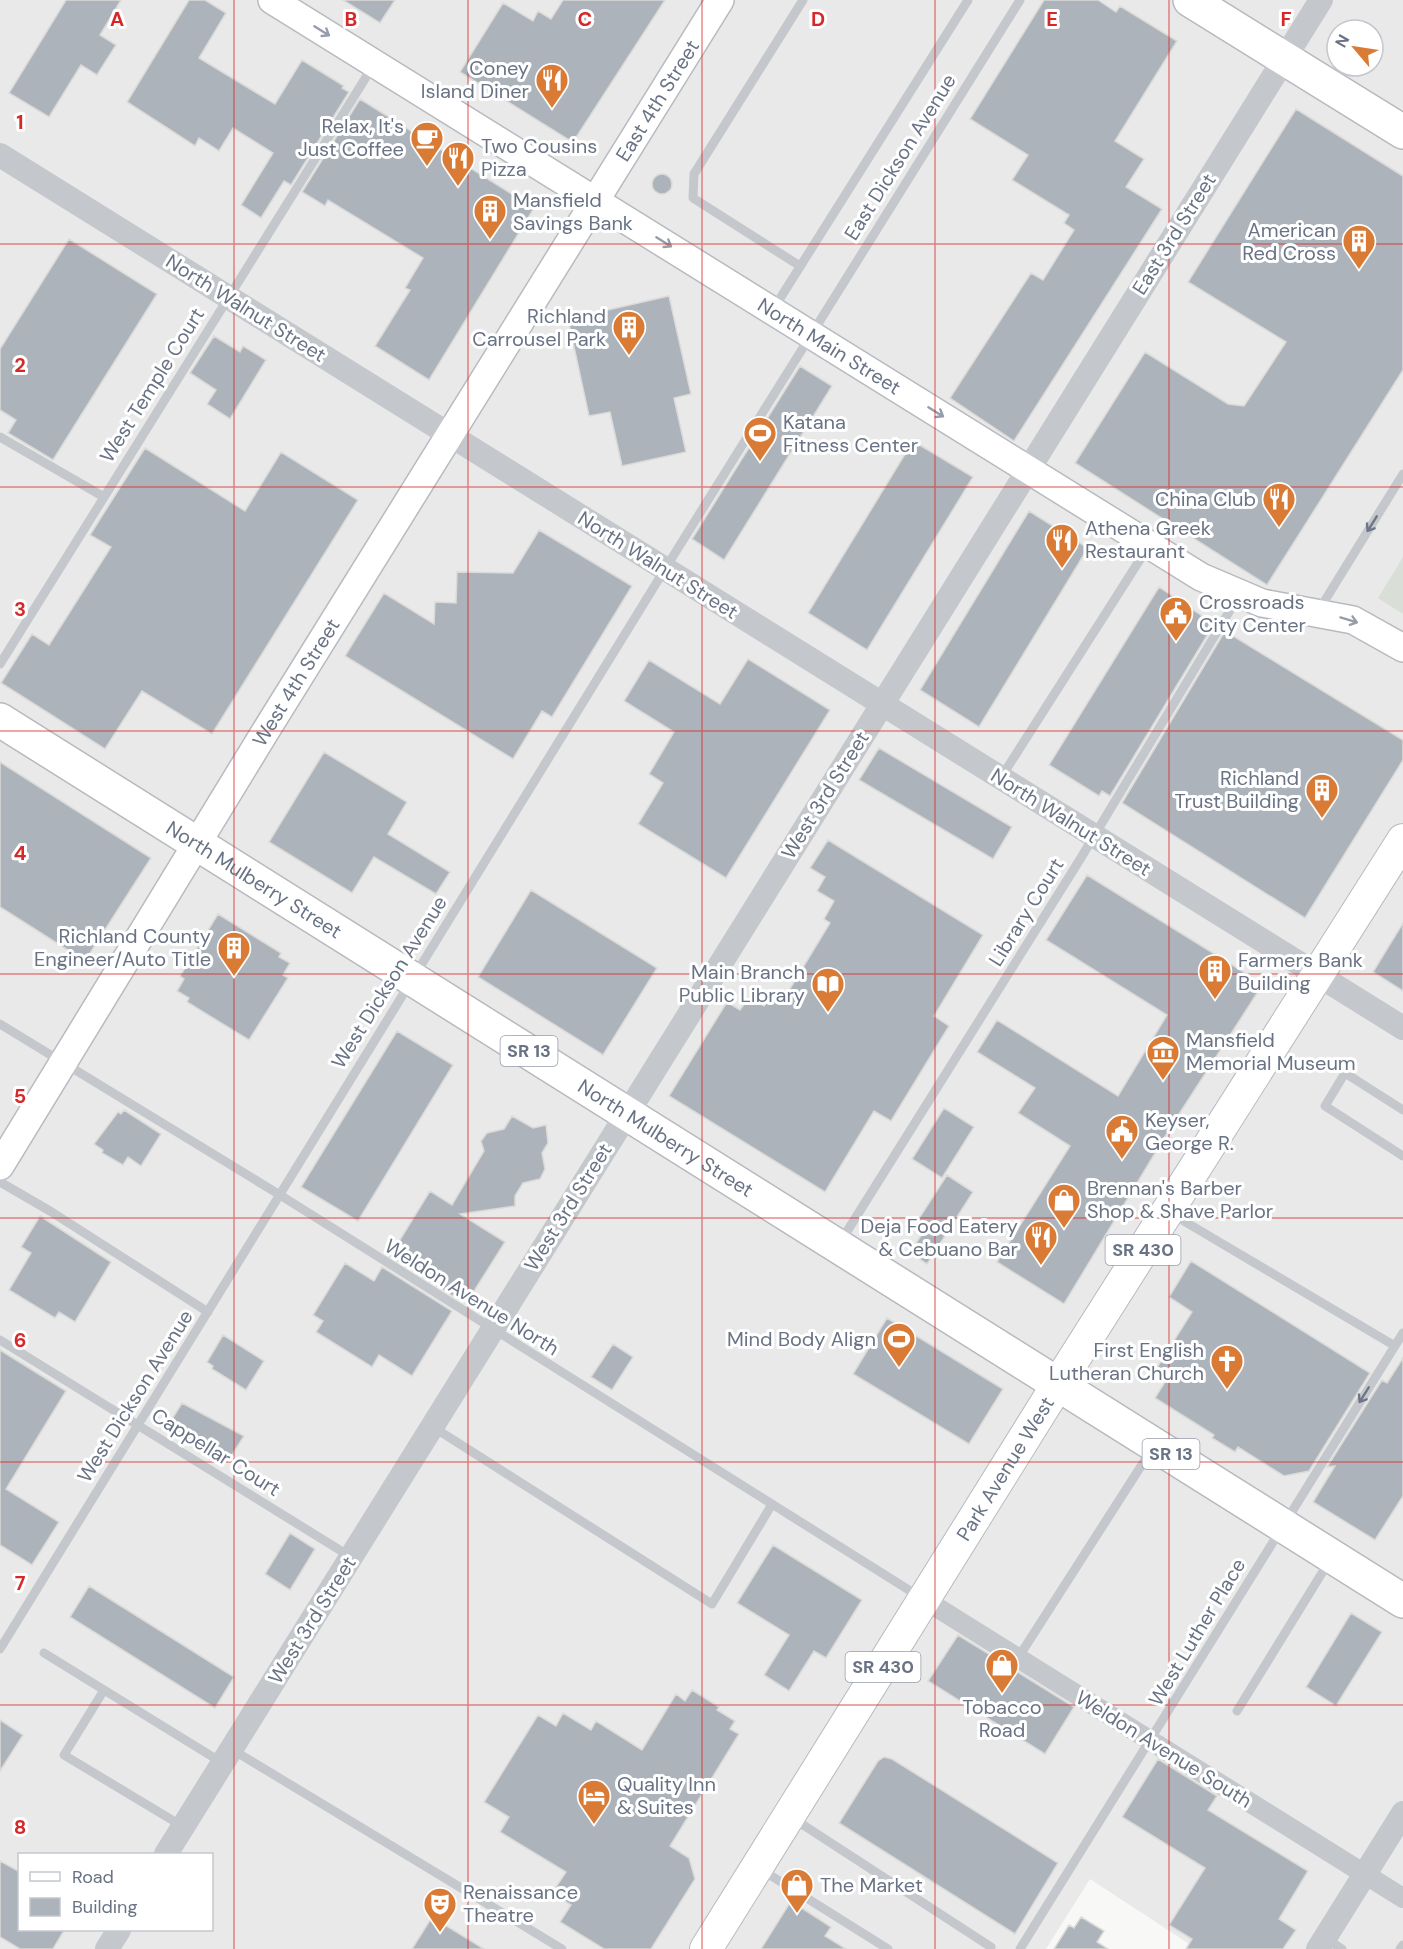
<svg xmlns="http://www.w3.org/2000/svg" width="1403" height="1949" font-family="'DM Sans',sans-serif">
  <style>
    .built { fill: #e9e9e9; fill-rule: evenodd }
    .green { fill: #d9dfd7 }
    .building { fill: #adb3ba; stroke: #dadad8; stroke-width: 1.5 }
    .lines { fill: none; stroke-linecap: round; stroke-linejoin: round }
    .secondary-casing { stroke: #b7babf; stroke-width: 30 }
    .primary-casing { stroke: #b7babf; stroke-width: 34 }
    .trunk-casing { stroke: #b7b9bd; stroke-width: 36 }
    .service { stroke: #c4c7cb; stroke-width: 9 }
    .minor { stroke: #c4c7cb; stroke-width: 20 }
    .tertiary { stroke: #c4c7cb; stroke-width: 24 }
    .secondary { stroke: #fff; stroke-width: 27 }
    .primary { stroke: #fff; stroke-width: 32 }
    .trunk { stroke: #fff; stroke-width: 33 }
    .oneway { stroke: #969daa }
    .oneway2 { stroke: #6e7788 }
    .grid { fill: none; stroke: #d62828; stroke-width: 1.5; stroke-opacity: 0.55 }
    .labels { text-anchor: middle; stroke-width: 6; stroke-linejoin: round; paint-order: stroke }
    .shield { fill: #fff; stroke: #969daa; stroke-width: 1.5 }
    .shield-label { font-size: 18px; font-weight: bold; fill: #697385 }
    .poi-label { font-size: 20px; fill: #697385; stroke: #fff; text-anchor: start }
    .street-label { font-size: 20px; fill: #697385; stroke: #fff }
    .grid-label { font-size: 20px; text-anchor: middle; font-weight: bold; fill: #d62828; stroke: #fff; stroke-width: 6; stroke-linejoin: round; paint-order: stroke }
  </style>
  <rect width="100%" height="100%" fill="#f8f8f6"/>
  <!-- built -->
  <path class="built" d="M0 0H1403V1949H1197L1090 1879 1046 1949H0ZM1337 30H1373V66H1337ZM20 1854H212V1930H20Z"/>
  <!-- green -->
  <path class="green" d="M1403 557V614L1378 598Z"/>
  <!-- building -->
  <path class="building" d="M66 0H121L100 35 116 45 97 75 81 65 49 117 9 93Z
    M189 0H205L226 13 199 58 275 104 302 60 344 86 342 88 349 92 291 185 284 181 261 218 241 205 273 153 233 128 219 151 199 138 195 146 127 102Z
    M343 0H395L380 23Z
    M563 0H665L577 136 569 140 460 72 503 3 533 21 538 11 551 19Z
    M1044 0H1098L1116 12 1120 6 1177 41 1115 141 1144 159 1126 187 1162 209 1014 441 950 398 1031 273 1043 280 1074 230 1064 223 1069 215 1012 180 1028 155 970 119Z
    M360 99 534 208 429 380 375 346 410 290 405 288 423 258 328 200 325 206 302 192Z
    M1296 109 1403 176V370L1267 585 1075 463 1145 352 1228 404 1244 406 1286 342 1188 282Z
    M652 184a10 10 0 1 1 20 0a10 10 0 1 1-20 0Z
    M69 239 157 294 53 460 8 433 16 420 0 410V349Z
    M669 296 691 394 674 398 686 452 622 466 610 412 589 416 568 319Z
    M214 336 240 352 243 346 266 360 230 419 207 404 216 390 190 373Z
    M800 366 832 386 724 560 692 539Z
    M913 441 973 477 867 650 808 613Z
    M145 448 245 511 281 452 358 500 212 734 142 691 105 749 1 683 32 634 49 645 111 547 90 535Z
    M1029 511 1088 548 979 727 920 690Z
    M539 530 632 586 552 717 542 711 513 759 345 656 384 593 434 624 435 602 456 603 457 572 513 573Z
    M1159 587 1214 624 1110 796 1102 791 1099 796 1049 765Z
    M1225 631 1403 740V760L1305 918 1122 803Z
    M748 659 830 710 726 878 638 824 663 783 649 774 674 732 624 701 649 660 720 704Z
    M879 748 1012 827 993 859 859 780Z
    M324 752 407 802 388 834 450 872 436 894 374 857 352 893 269 842Z
    M0 762 151 858 85 961 0 907Z
    M828 840 983 935 934 1016 949 1026 891 1121 874 1111 825 1192 669 1096 727 1002 740 1010 749 997 764 1006 773 990 785 997 830 923 824 919 834 901 817 891 825 877 810 868Z
    M1087 875 1263 984 1172 1125 1064 1304 997 1262 1070 1146 1018 1113 1035 1088 977 1052 997 1020 1118 1096 1167 1015 1046 940Z
    M531 890 657 968 603 1055 478 977Z
    M218 914 281 953 279 957 290 963 283 975 288 978 249 1040 187 1002 189 998 177 991 184 979 180 976Z
    M1403 923V991L1373 972Z
    M397 1031 453 1065 358 1221 301 1187Z
    M944 1108 974 1127 942 1178 912 1159Z
    M124 1110 161 1134 141 1166 128 1157 123 1165 102 1153 103 1150 94 1144 118 1112 121 1114Z
    M512 1116 533 1128 546 1125 548 1143 542 1153 545 1169 540 1179 523 1183 515 1196V1206L460 1214 505 1242 469 1299 462 1295 459 1300 390 1256 430 1191 452 1205 484 1151 481 1141 487 1133 504 1129Z
    M947 1175 973 1192 927 1264 910 1253 927 1226 918 1220Z
    M40 1216 111 1262 75 1322 59 1312 55 1318 9 1290 31 1253 21 1247Z
    M1191 1261 1370 1373 1309 1471 1284 1476 1238 1447 1235 1452 1212 1438 1214 1435 1155 1398 1165 1382 1153 1374 1192 1312 1169 1297Z
    M345 1263 374 1281 382 1267 452 1311 412 1376 379 1355 372 1367 316 1332 323 1321 313 1315Z
    M887 1318 1003 1389 969 1444 853 1374Z
    M223 1335 264 1361 246 1390 212 1369 213 1366 207 1362Z
    M613 1344 633 1357 612 1390 591 1377Z
    M0 1350 66 1391 6 1489 59 1522 32 1565 0 1545Z
    M1403 1358V1496L1375 1540 1313 1502 1335 1466 1327 1467 1382 1380 1387 1383Z
    M182 1403 244 1436 230 1458 211 1446 206 1455 173 1435 174 1432 167 1427Z
    M290 1533 315 1549 290 1590 265 1574Z
    M773 1545 862 1600 826 1658 814 1651 789 1691 764 1675 789 1635 737 1603Z
    M89 1586 234 1677 215 1708 70 1617Z
    M1351 1613 1382 1632 1336 1706 1306 1687Z
    M958 1635 1074 1707 1045 1754 928 1681Z
    M692 1690 719 1707 717 1710 735 1721 730 1729 739 1734 670 1846 689 1858 695 1879 651 1949H604L560 1922 571 1905 552 1893 566 1872 500 1832 509 1817 484 1802 538 1715 556 1726 563 1713 591 1730 596 1721 642 1750 676 1694 685 1701Z
    M0 1720 23 1735 0 1771Z
    M884 1757 892 1759 1058 1863 1015 1934 839 1823 878 1761Z
    M1158 1759 1217 1796 1208 1810 1308 1871 1279 1919 1296 1930 1283 1949H1186L1192 1939 1169 1925 1205 1868 1122 1817Z
    M0 1861 20 1872V1929H65L53 1949H20L0 1937Z
    M791 1901 831 1927 825 1936 846 1949H761Z
    M432 1917 484 1949H412Z
    M1081 1917 1104 1931 1097 1942 1108 1949H1054L1069 1925 1074 1928Z"/>
  <g class="lines">
    <defs>
      <g id="secondary">
        <path id="s1" d="M272 0 1201 577 1262 603 1353 620 1403 648"/>
        <path id="s2" d="M0 1166 265 732 720 0"/>
      </g>
      <g id="primary">
        <path id="s3" d="M706 1949 1058 1384 1403 840"/>
      </g>
      <g id="trunk">
        <path d="M1190 0 1403 132"/>
        <path id="s4" d="M0 720 1403 1601"/>
      </g>
    </defs>
    <!-- secondary casing -->
    <use href="#secondary" class="secondary-casing"/>
    <!-- primary casing -->
    <use href="#primary" class="primary-casing"/>
    <!-- trunk casing -->
    <use href="#trunk" class="trunk-casing"/>
    <!-- service -->
    <path class="service" d="M800 266 693 198 694 174 803 0
      M774 308 968 0
      M0 437 104 497
      M1319 610 1403 474
      M0 664 373 66
      M1002 776 1148 547
      M0 1024 280 1195 920 1597
      M1403 1110 1345 1073 1325 1106 1403 1156
      M0 1182 50 1211 208 1312
      M1172 1214 1395 1346
      M841 1241 1079 861 1238 597
      M0 1340 351 1557
      M433 1427 712 1604 771 1506
      M0 1649 665 569 1020 0
      M44 1653 221 1762
      M1018 1658 1152 1449
      M104 1690 64 1755 182 1826
      M1237 1711 1330 1560
      M233 1750 562 1949
      M794 1819 991 1947 990 1949
      M762 1870 888 1949
      M1325 1938 1342 1949
      M1020 1949 1403 1333
      M1400 1949 1403 1945"/>
    <!-- minor -->
    <path class="minor" d="M925 1600 1403 1898"/>
    <!-- tertiary -->
    <path class="tertiary" d="M0 155 1403 1028
      M166 1854 1321 0
      M107 1949 119 1930
      M1318 1949 1403 1813"/>
    <!-- secondary -->
    <use href="#secondary" class="secondary"/>
    <!-- primary -->
    <use href="#primary" class="primary"/>
    <!-- trunk -->
    <use href="#trunk" class="trunk"/>
  </g>
  <!-- one-way arrows -->
  <defs><path id="oneway-shaft" d="M-6 0H5M1.5-3L5.5 0L1.5 3" fill="none" stroke-width="1.6" stroke-linecap="round" stroke-linejoin="round" transform="scale(1.5)"/></defs>
  <g class="oneway">
    <use href="#oneway-shaft" transform="translate(322 31) rotate(32)"/>
    <use href="#oneway-shaft" transform="translate(664 242) rotate(32)"/>
    <use href="#oneway-shaft" transform="translate(936 412) rotate(32)"/>
    <use href="#oneway-shaft" transform="translate(1349 620) rotate(17)"/>
  </g>
  <g class="oneway2">
    <use href="#oneway-shaft" transform="translate(1372 524) rotate(122)"/>
    <use href="#oneway-shaft" transform="translate(1364 1395) rotate(122)"/>
  </g>
  <!-- grid -->
  <path class="grid" d="M234 0V1949M468 0V1949M702 0V1949M935 0V1949M1169 0V1949M0 244H1403M0 487H1403M0 731H1403M0 974H1403M0 1218H1403M0 1462H1403M0 1705H1403"/>
  <!-- icons -->
  <defs>
    <symbol id="restaurant-pin" viewBox="-11 -11 22 30"><path d="M0 17L-7.5 6A9.5 9.5 0 1 1 7.5 6Z" fill="#d97b35" stroke="#fff"/><path d="M-5-6h1v4h1v-4h1v4h1v-4h1v5L-1.5 .5V6h-2V.5L-5-1ZM5-6V6H3V1.5H1.5Q1.5-4 5-6Z" fill="#fff"/></symbol>
    <symbol id="cafe-pin" viewBox="-11 -11 22 30"><path d="M0 17L-7.5 6A9.5 9.5 0 1 1 7.5 6Z" fill="#d97b35" stroke="#fff"/><path d="M-5.5-4.5H6V0H3Q3 3.5 0 3.5H-2.5Q-5.5 3.5-5.5 0ZM3-3.2v2h1.7v-2ZM-6 4.5H4V6H-6Z" fill="#fff"/></symbol>
    <symbol id="building-pin" viewBox="-11 -11 22 30"><path d="M0 17L-7.5 6A9.5 9.5 0 1 1 7.5 6Z" fill="#d97b35" stroke="#fff"/><path d="M-4-6H4V6H1V3H-1V6H-4ZM-2.5-4.3h1.7v1.8h-1.7ZM.8-4.3h1.7v1.8H.8ZM-2.5-1h1.7V.8h-1.7ZM.8-1h1.7V.8H.8Z" fill="#fff"/></symbol>
    <symbol id="stadium-pin" viewBox="-11 -11 22 30"><path d="M0 17L-7.5 6A9.5 9.5 0 1 1 7.5 6Z" fill="#d97b35" stroke="#fff"/><path d="M0-5a6.5 5 0 1 0 0 10a6.5 5 0 1 0 0-10ZM-3.5-1.8h7v3.6h-7Z" fill="#fff"/></symbol>
    <symbol id="civic-pin" viewBox="-11 -11 22 30"><path d="M0 17L-7.5 6A9.5 9.5 0 1 1 7.5 6Z" fill="#d97b35" stroke="#fff"/><path d="M-.6-6.5H3V-4.5H.6V-3L4-1V1h2V6H-6V1h2V-1L-.6-3ZM-1.2 2.5V6h2.4V2.5Z" fill="#fff"/></symbol>
    <symbol id="library-pin" viewBox="-11 -11 22 30"><path d="M0 17L-7.5 6A9.5 9.5 0 1 1 7.5 6Z" fill="#d97b35" stroke="#fff"/><path d="M-6-4Q-3-5.5-.7-3.5V5Q-3 3-6 4ZM6-4Q3-5.5 .7-3.5V5Q3 3 6 4Z" fill="#fff"/></symbol>
    <symbol id="museum-pin" viewBox="-11 -11 22 30"><path d="M0 17L-7.5 6A9.5 9.5 0 1 1 7.5 6Z" fill="#d97b35" stroke="#fff"/><path d="M0-6L6-3V-2H-6V-3ZM-5-1h2V3h-2ZM-1-1h2V3h-2ZM3-1h2V3H3ZM-6 4H6V6H-6Z" fill="#fff"/></symbol>
    <symbol id="shop-pin" viewBox="-11 -11 22 30"><path d="M0 17L-7.5 6A9.5 9.5 0 1 1 7.5 6Z" fill="#d97b35" stroke="#fff"/><path d="M-5-2.5h2.3a2.7 3.5 0 0 1 5.4 0H5L5.5 6h-11ZM-1.5-2.5h3a1.5 2.3 0 0 0-3 0Z" fill="#fff"/></symbol>
    <symbol id="church-pin" viewBox="-11 -11 22 30"><path d="M0 17L-7.5 6A9.5 9.5 0 1 1 7.5 6Z" fill="#d97b35" stroke="#fff"/><path d="M-1.2-6h2.4v3.5h3.3v2.4h-3.3V6h-2.4V-.1h-3.3v-2.4h3.3Z" fill="#fff"/></symbol>
    <symbol id="hotel-pin" viewBox="-11 -11 22 30"><path d="M0 17L-7.5 6A9.5 9.5 0 1 1 7.5 6Z" fill="#d97b35" stroke="#fff"/><path d="M-6-4.5h1.5V1H6V5H4.5V3h-9V5H-6ZM-4 0a1.8 1.8 0 1 1 3.6 0ZM.5 0V-2.5h3Q6-2.5 6 0Z" fill="#fff"/></symbol>
    <symbol id="theatre-pin" viewBox="-11 -11 22 30"><path d="M0 17L-7.5 6A9.5 9.5 0 1 1 7.5 6Z" fill="#d97b35" stroke="#fff"/><path d="M-5-5.5Q0-4 5-5.5V0Q5 5 0 6Q-5 5-5 0ZM-3.3-2.5H-1v1.5H-3.3ZM1-2.5H3.3v1.5H1ZM-2.8 1Q0 5.5 2.8 1Z" fill="#fff"/></symbol>
  </defs>
  <g fill-rule="evenodd">
    <use href="#restaurant-pin" x="533" y="61" width="38" height="52"/>
    <use href="#cafe-pin" x="408" y="119" width="38" height="52"/>
    <use href="#restaurant-pin" x="439" y="139" width="38" height="52"/>
    <use href="#building-pin" x="471" y="192" width="38" height="52"/>
    <use href="#building-pin" x="1340" y="222" width="38" height="52"/>
    <use href="#building-pin" x="610" y="308" width="38" height="52"/>
    <use href="#stadium-pin" x="741" y="414" width="38" height="52"/>
    <use href="#restaurant-pin" x="1260" y="480" width="38" height="52"/>
    <use href="#restaurant-pin" x="1043" y="521" width="38" height="52"/>
    <use href="#civic-pin" x="1157" y="594" width="38" height="52"/>
    <use href="#building-pin" x="1303" y="771" width="38" height="52"/>
    <use href="#building-pin" x="215" y="929" width="38" height="52"/>
    <use href="#building-pin" x="1196" y="952" width="38" height="52"/>
    <use href="#library-pin" x="809" y="965" width="38" height="52"/>
    <use href="#museum-pin" x="1144" y="1033" width="38" height="52"/>
    <use href="#civic-pin" x="1103" y="1112" width="38" height="52"/>
    <use href="#shop-pin" x="1045" y="1181" width="38" height="52"/>
    <use href="#restaurant-pin" x="1022" y="1218" width="38" height="52"/>
    <use href="#stadium-pin" x="880" y="1320" width="38" height="52"/>
    <use href="#church-pin" x="1208" y="1342" width="38" height="52"/>
    <use href="#shop-pin" x="983" y="1646" width="38" height="52"/>
    <use href="#hotel-pin" x="575" y="1777" width="38" height="52"/>
    <use href="#shop-pin" x="778" y="1866" width="38" height="52"/>
    <use href="#theatre-pin" x="421" y="1885" width="38" height="52"/>
  </g>
  <g class="labels">
    <!-- shield labels -->
    <g class="shield">
      <rect x="500.5" y="1036" width="57" height="30" rx="4.5"/>
      <rect x="1105.5" y="1235" width="75" height="30" rx="4.5"/>
      <rect x="1142.5" y="1439" width="57" height="30" rx="4.5"/>
      <rect x="845.5" y="1652" width="75" height="30" rx="4.5"/>
    </g>
    <g class="shield-label">
      <text x="529" y="1057">SR 13</text>
      <text x="1143" y="1256">SR 430</text>
      <text x="1171" y="1460">SR 13</text>
      <text x="883" y="1673">SR 430</text>
    </g>
    <!-- poi labels -->
    <g class="poi-label">
      <text x="529" y="75" text-anchor="end">Coney<tspan x="529" dy="23">Island Diner</tspan></text>
      <text x="404" y="133" text-anchor="end">Relax, It's<tspan x="404" dy="23">Just Coffee</tspan></text>
      <text x="481" y="153">Two Cousins<tspan x="481" dy="23">Pizza</tspan></text>
      <text x="513" y="207">Mansfield<tspan x="513" dy="23">Savings Bank</tspan></text>
      <text x="1336" y="237" text-anchor="end">American<tspan x="1336" dy="23">Red Cross</tspan></text>
      <text x="606" y="323" text-anchor="end">Richland<tspan x="606" dy="23">Carrousel Park</tspan></text>
      <text x="783" y="429">Katana<tspan x="783" dy="23">Fitness Center</tspan></text>
      <text x="1256" y="506" text-anchor="end">China Club</text>
      <text x="1085" y="535">Athena Greek<tspan x="1085" dy="23">Restaurant</tspan></text>
      <text x="1199" y="609">Crossroads<tspan x="1199" dy="23">City Center</tspan></text>
      <text x="1299" y="785" text-anchor="end">Richland<tspan x="1299" dy="23">Trust Building</tspan></text>
      <text x="211" y="943" text-anchor="end">Richland County<tspan x="211" dy="23">Engineer/Auto Title</tspan></text>
      <text x="1238" y="967">Farmers Bank<tspan x="1238" dy="23">Building</tspan></text>
      <text x="805" y="979" text-anchor="end">Main Branch<tspan x="805" dy="23">Public Library</tspan></text>
      <text x="1186" y="1047">Mansfield<tspan x="1186" dy="23">Memorial Museum</tspan></text>
      <text x="1145" y="1127">Keyser,<tspan x="1145" dy="23">George R.</tspan></text>
      <text x="1087" y="1195">Brennan's Barber<tspan x="1087" dy="23">Shop &amp; Shave Parlor</tspan></text>
      <text x="1018" y="1233" text-anchor="end">Deja Food Eatery<tspan x="1018" dy="23">&amp; Cebuano Bar</tspan></text>
      <text x="876" y="1346" text-anchor="end">Mind Body Align</text>
      <text x="1204" y="1357" text-anchor="end">First English<tspan x="1204" dy="23">Lutheran Church</tspan></text>
      <text x="1002" y="1714" text-anchor="middle">Tobacco<tspan x="1002" dy="23">Road</tspan></text>
      <text x="617" y="1791">Quality Inn<tspan x="617" dy="23">&amp; Suites</tspan></text>
      <text x="820" y="1892">The Market</text>
      <text x="463" y="1899">Renaissance<tspan x="463" dy="23">Theatre</tspan></text>
    </g>
    <!-- street labels -->
    <g class="street-label">
      <text dy="7" stroke="none"><textPath href="#s2" startOffset="1252">East 4th Street</textPath></text>
      <text transform="translate(900 157) rotate(-58)" y="7">East Dickson Avenue</text>
      <text transform="translate(1174 234) rotate(-58)" y="7">East 3rd Street</text>
      <text transform="translate(246 308) rotate(32)" y="7">North Walnut Street</text>
      <text dy="7" stroke="none"><textPath href="#s1" startOffset="656">North Main Street</textPath></text>
      <text transform="translate(152 385) rotate(-58)" y="7">West Temple Court</text>
      <text transform="translate(658 565) rotate(32)" y="7">North Walnut Street</text>
      <text dy="7" stroke="none"><textPath href="#s2" startOffset="567">West 4th Street</textPath></text>
      <text transform="translate(825 795) rotate(-58)" y="7">West 3rd Street</text>
      <text transform="translate(1071 822) rotate(32)" y="7">North Walnut Street</text>
      <text dy="7" stroke="none"><textPath href="#s4" startOffset="300">North Mulberry Street</textPath></text>
      <text transform="translate(1026 912) rotate(-58)" y="7">Library Court</text>
      <text transform="translate(389 982) rotate(-58)" y="7">West Dickson Avenue</text>
      <text dy="7" stroke="none"><textPath href="#s4" startOffset="786">North Mulberry Street</textPath></text>
      <text transform="translate(568 1207) rotate(-58)" y="7">West 3rd Street</text>
      <text transform="translate(472 1297) rotate(32)" y="7">Weldon Avenue North</text>
      <text transform="translate(135 1396) rotate(-58)" y="7">West Dickson Avenue</text>
      <text transform="translate(216 1452) rotate(32)" y="7">Cappellar Court</text>
      <text dy="7" stroke="none"><textPath href="#s3" startOffset="566">Park Avenue West</textPath></text>
      <text transform="translate(312 1620) rotate(-58)" y="7">West 3rd Street</text>
      <text transform="translate(1197 1632) rotate(-59)" y="7">West Luther Place</text>
      <text transform="translate(1164 1749) rotate(32)" y="7">Weldon Avenue South</text>
    </g>
  </g>
  <g class="grid-label">
    <text x="117" y="26">A</text>
    <text x="351" y="26">B</text>
    <text x="585" y="26">C</text>
    <text x="818" y="26">D</text>
    <text x="1052" y="26">E</text>
    <text x="1286" y="26">F</text>
    <text x="20" y="129">1</text>
    <text x="20" y="372">2</text>
    <text x="20" y="616">3</text>
    <text x="20" y="860">4</text>
    <text x="20" y="1103">5</text>
    <text x="20" y="1347">6</text>
    <text x="20" y="1590">7</text>
    <text x="20" y="1834">8</text>
  </g>
  <!-- legend -->
  <rect x="18" y="1853" width="195" height="78" fill="#ffffff" stroke="#c3c7ce" stroke-width="1.5"/>
  <rect x="30" y="1872" width="30" height="9" fill="#ffffff" stroke="#c3c7ce" stroke-width="1.5"/>
  <text x="72" y="1883" font-size="18" fill="#697385">Road</text>
  <rect x="30" y="1898" width="30" height="18" fill="#adb3ba" stroke="#c3c7ce" stroke-width="1.5"/>
  <text x="72" y="1913" font-size="18" fill="#697385">Building</text>
  <!-- north arrow -->
  <g transform="translate(1355 48) rotate(299)"><circle r="28" fill="#ffffff" stroke="#c3c7ce" stroke-width="1.5"/>
  <path d="M0-4.5L10 22L0 15L-10 22Z" fill="#d97b35"/>
  <text y="-9" font-size="16" font-weight="bold" text-anchor="middle" fill="#697385">N</text>
  </g>
</svg>
